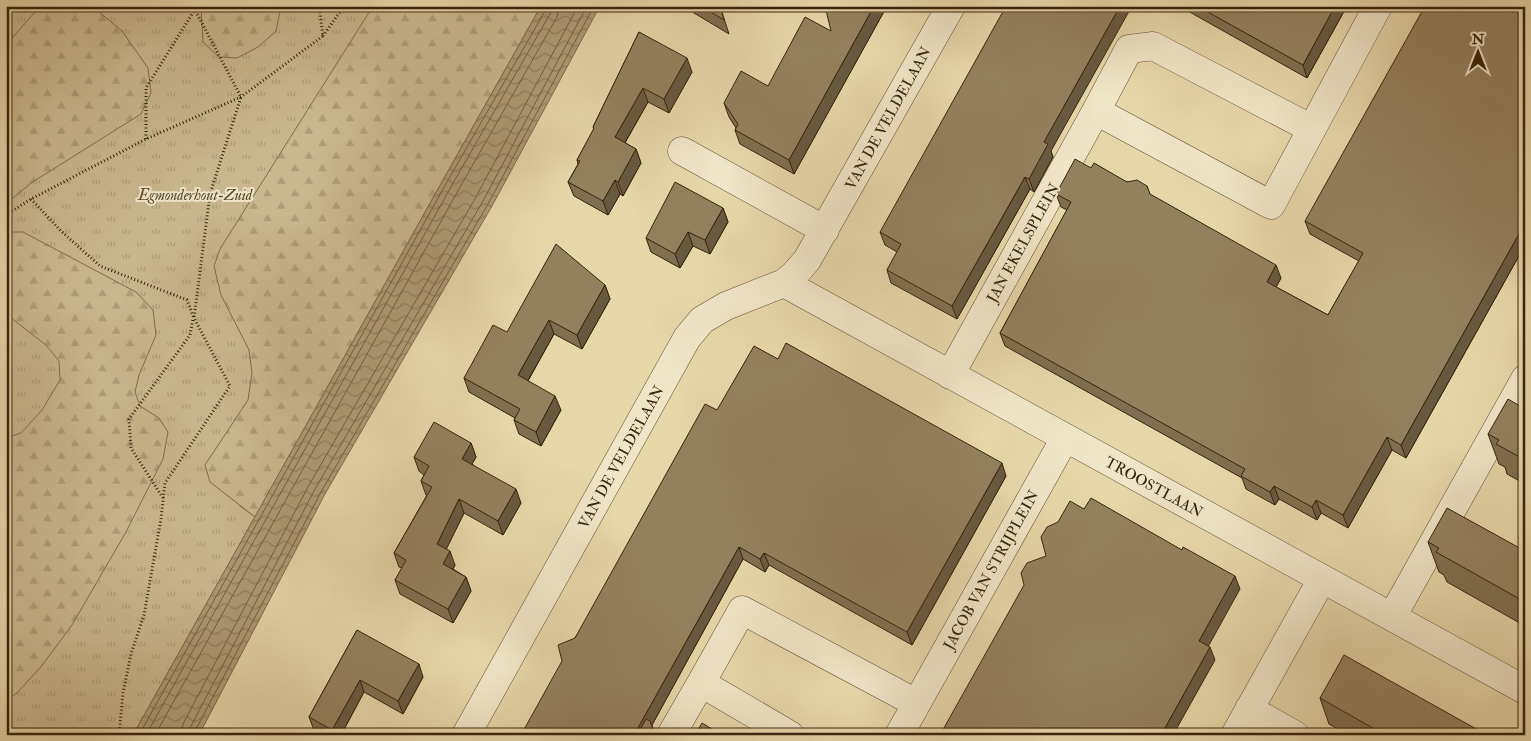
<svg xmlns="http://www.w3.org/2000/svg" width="1531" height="741" font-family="'IM FELL Double Pica',serif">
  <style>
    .grass { fill: url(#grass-tufts); stroke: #826e4c }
    .forest { fill: url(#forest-firs); stroke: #826e4c }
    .water { fill: url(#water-waves); stroke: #7e6a49 }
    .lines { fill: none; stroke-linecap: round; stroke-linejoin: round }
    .shore { stroke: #735e3f; stroke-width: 1 }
    .minor-casing { stroke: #655032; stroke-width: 29 }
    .path { stroke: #3a230b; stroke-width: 3; stroke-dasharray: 1 2.5; stroke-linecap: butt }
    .minor { stroke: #efe5c7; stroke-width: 28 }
    .wall { fill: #7e6f50; stroke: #3a230b }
    .shaded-wall { fill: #675a41; stroke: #3a230b }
    .building { fill: #93815d; stroke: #3a230b }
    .labels { text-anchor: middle; stroke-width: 4; stroke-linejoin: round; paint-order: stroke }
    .street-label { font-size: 15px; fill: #3a230b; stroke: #efe5c7 }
    .park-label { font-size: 15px; font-style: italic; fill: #5e482c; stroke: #efe5c7 }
  </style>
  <defs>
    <pattern id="grass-tufts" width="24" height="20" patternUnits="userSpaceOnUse" patternTransform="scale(1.25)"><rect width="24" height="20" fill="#c9b88e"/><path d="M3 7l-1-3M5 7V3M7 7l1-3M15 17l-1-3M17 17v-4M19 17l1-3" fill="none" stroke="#ad9e79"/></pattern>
    <pattern id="forest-firs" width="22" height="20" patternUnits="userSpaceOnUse" patternTransform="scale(1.25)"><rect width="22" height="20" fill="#c9b88e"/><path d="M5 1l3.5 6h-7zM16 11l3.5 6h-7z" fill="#ad9e79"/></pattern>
    <pattern id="water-waves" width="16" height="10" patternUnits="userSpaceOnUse" patternTransform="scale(1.25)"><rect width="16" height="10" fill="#ac9a73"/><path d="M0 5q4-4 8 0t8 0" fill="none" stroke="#8d7d5d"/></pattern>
  </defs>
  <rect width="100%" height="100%" fill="#e6d7a9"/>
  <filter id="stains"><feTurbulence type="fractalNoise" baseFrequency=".004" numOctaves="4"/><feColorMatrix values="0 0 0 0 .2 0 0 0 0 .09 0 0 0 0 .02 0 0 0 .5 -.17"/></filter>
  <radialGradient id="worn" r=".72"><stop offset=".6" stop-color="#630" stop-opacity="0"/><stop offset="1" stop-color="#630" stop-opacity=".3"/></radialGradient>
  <!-- grass -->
  <path class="grass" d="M6 6H518L240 506 255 517 133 735H6Z"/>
  <!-- forest -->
  <path class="forest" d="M43 6 93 7 122 31 148 68 151 93 141 114 31 183 6 204V45L35 12Z
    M201 6H281L276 31 258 47 237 58 219 57 203 42Z
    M373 6H541L443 180 255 517 210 482 205 465 248 400 252 373 249 350 221 295 214 266 220 249Z
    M6 232H23L136 292 153 310 156 335 139 375 135 392 140 406 159 418 168 432 163 459 126 532 72 625 40 668 16 694 6 699V438L21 433 42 410 60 380 59 361 46 345 6 314Z"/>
  <!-- water -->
  <path class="water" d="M541 6H600L492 206 325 494 199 735H133L443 180Z"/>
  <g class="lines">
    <!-- shore -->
    <path class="shore" d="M139 735 447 182 545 11V6
      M146 735 452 185 550 14 552 6
      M155 735 459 189 557 17 559 6
      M181 735 183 724 309 485 476 197 578 6
      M188 735 190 728 315 489 483 201 587 6
      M195 735V731L321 492 488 204 594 6"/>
    <defs>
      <path id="minor" d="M1096 111 1129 49 1153 46 1312 129
        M682 151 825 230
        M784 283 1525 690
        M950 375 1096 111 1271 205 1378 6
        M1392 617 1525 379
        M701 683 742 610 916 703
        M1249 709 1295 735
        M466 735 687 338 702 320 726 306 784 283 794 275 807 260 951 6
        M671 735 701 683 790 735
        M899 735 1065 438
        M1235 735 1322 579"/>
    </defs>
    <!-- minor casing -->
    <use href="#minor" class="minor-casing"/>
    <!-- path -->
    <path class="path" d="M6 11 10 6
      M323 36 344 6
      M146 139V88L197 6
      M31 199 61 231 100 266 187 300 194 318 210 194 241 97 193 6
      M6 215 31 199 146 139 241 97 323 36 319 6
      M163 498 131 448 129 419 190 335 193 319
      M119 735 123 693 131 654 144 615 161 519 165 483 230 386 194 318"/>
    <!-- minor -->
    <use href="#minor" class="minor"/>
  </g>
  <!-- wall -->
  <path class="wall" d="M687 6H720L729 34 689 10Z
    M887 6 794 174 740 144 735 130 736 128 729 117 724 103 768 86Z
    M1179 6H1347L1307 78Z
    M1525 6V245L1406 458 1392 450 1348 528 1321 513 1317 520 1279 499 1275 505 1246 489 1242 478 1005 346 1000 333 1067 210 1061 207 1056 194 1091 168 1127 182 1147 186 1150 195 1281 278 1276 287 1328 315 1359 261 1310 234 1305 221Z
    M639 32 692 72 669 113 648 102 625 143 636 149 641 163 623 196 620 194 608 215 574 196 568 182 578 164 577 160 594 129 593 127Z
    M1051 151 1053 157 1034 192 1030 189 957 319 891 283 887 270 897 252 885 245 880 232Z
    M723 208 728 222 710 254 693 246 680 268 651 252 646 238Z
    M605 285 610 299 582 349 554 334 528 381 561 410 541 446 519 434 514 420 515 418 469 392 464 378 507 332Z
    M778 359 1006 476 912 645 769 565 765 572 743 559 652 725 575 638 717 410Z
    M1525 409V484L1507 474 1505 467 1499 464 1488 434Z
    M471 443 476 457 472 464 521 503 503 535 464 513 446 549 455 565 453 569 466 577 471 591 453 623 400 594 395 580 402 568 399 567 394 553 427 495H426L421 481 424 475 419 471 414 457Z
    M1428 542 1525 551V626L1447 582 1444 575 1439 572Z
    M357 630 423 677 403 714 364 692 341 735H316L318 732 314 730 309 717Z
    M1320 698 1487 735H1348L1329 724Z"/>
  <!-- shaded-wall -->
  <path class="shaded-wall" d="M874 6H887L794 174 789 160Z
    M1120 6H1132L1051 151 1053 157 1034 192 1029 179 1044 142Z
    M1335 6H1347L1307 78 1303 65Z
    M687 58 692 72 669 113 664 99Z
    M643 88 648 102 620 151 615 137Z
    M636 149 641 163 623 196 618 182Z
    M1025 177 1030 189 957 319 952 306Z
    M615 180 620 194 608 215 603 201Z
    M723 208 728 222 710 254 705 240Z
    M1525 223V245L1406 458 1401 445Z
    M688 232 693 246 680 268 675 254Z
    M1276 265 1281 278 1272 295 1267 282Z
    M605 285 610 299 582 349 577 335Z
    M549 320 554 334 523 389 518 375Z
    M555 396 561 410 541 446 536 432Z
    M1387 437 1392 450 1348 528 1343 515Z
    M471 443 476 457 467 473 462 459Z
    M1002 463 1006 476 912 645 907 632Z
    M1274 486 1279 499 1275 505 1270 492Z
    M516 489 521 503 503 535 498 521Z
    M459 499 464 513 442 558 437 544Z
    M1316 500 1321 513 1317 520 1312 507Z
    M739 547 743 559 652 725 655 735H634Z
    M450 551 455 565 448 578 443 564Z
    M764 553 769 565 765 572 760 559Z
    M1235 576 1240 589 1204 654 1199 641Z
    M466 577 471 591 453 623 448 609Z
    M1210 647 1215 660 1173 735H1161Z
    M419 664 423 677 403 714 398 701Z
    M360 680 364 692 341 735H334L332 730Z"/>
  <!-- building -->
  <path class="building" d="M701 6H720L724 20Z
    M825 6H874L789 160 735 130 738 124 724 103 741 71 768 86 805 17 831 31Z
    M1006 6H1120L1044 142 1048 144 1029 179 1025 177 952 306 887 270 901 244 880 232Z
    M1197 6H1335L1303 65Z
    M1425 6H1525V223L1401 445 1387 437 1343 515 1316 500 1312 507 1274 486 1270 492 1241 476 1245 469 1000 333 1071 202 1056 194 1075 159 1091 168 1094 163 1127 182 1137 180 1147 186 1150 194 1276 265 1267 282 1328 315 1363 253 1305 221Z
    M639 32 687 58 664 99 643 88 615 137 636 149 618 182 615 180 603 201 568 182 580 161 577 160 594 128 593 127Z
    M675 182 723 208 705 240 688 232 675 254 646 238Z
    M556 244 605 285 577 335 549 320 518 375 555 396 536 432 514 420 520 409 464 378 493 325 507 332Z
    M786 343 1002 463 907 632 764 553 760 559 739 547 634 735H521L562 661 558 645 575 638 705 404 717 410 754 346 778 359Z
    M1508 399 1525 409V460L1496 444 1499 440 1488 434Z
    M434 422 471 443 462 459 516 489 498 521 459 499 437 544 450 551 443 564 466 577 448 609 395 580 406 560 394 553 432 487 421 481 429 466 414 457Z
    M1091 498 1182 550 1183 547 1235 576 1199 641 1210 647 1161 735H940L1024 585 1021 573 1027 563 1046 556 1041 537 1047 527 1058 522 1070 501 1084 509Z
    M1447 508 1525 551V602L1436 552 1439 548 1428 542Z
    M357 630 419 664 398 701 360 680 332 730 309 717Z
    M1344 655 1487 735H1385L1320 698Z
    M646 719 650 721 653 729 659 735H637Z
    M702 723 722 735H695Z
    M320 728 332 735H316Z"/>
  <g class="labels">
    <!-- street labels -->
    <g class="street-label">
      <text transform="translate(888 118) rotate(-61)" y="5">VAN DE VELDELAAN</text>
      <text transform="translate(1023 243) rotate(-61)" y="5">JAN EKELSPLEIN</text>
      <text transform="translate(621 457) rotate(-61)" y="5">VAN DE VELDELAAN</text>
      <text transform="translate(1154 487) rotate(29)" y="5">TROOSTLAAN</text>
      <text transform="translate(991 570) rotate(-61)" y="5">JACOB VAN STRIJPLEIN</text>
    </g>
    <!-- park labels -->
    <g class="park-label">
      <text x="195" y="200">Egmonderhout-Zuid</text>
    </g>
  </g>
  <!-- margin -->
  <rect width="1531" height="741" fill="none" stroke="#e6d7a9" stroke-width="25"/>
  <rect x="8" y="8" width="1516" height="726" fill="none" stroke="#3a230b" stroke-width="2.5"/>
  <rect x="12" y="12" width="1506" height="716" fill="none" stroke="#3a230b"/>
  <!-- north arrow -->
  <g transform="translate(1478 52)" stroke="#efe5c7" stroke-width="4" paint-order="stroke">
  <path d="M0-4L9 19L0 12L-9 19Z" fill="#3a230b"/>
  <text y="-8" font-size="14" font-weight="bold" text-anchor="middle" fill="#3a230b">N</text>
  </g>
  <rect width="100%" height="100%" filter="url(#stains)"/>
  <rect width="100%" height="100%" fill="url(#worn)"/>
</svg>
